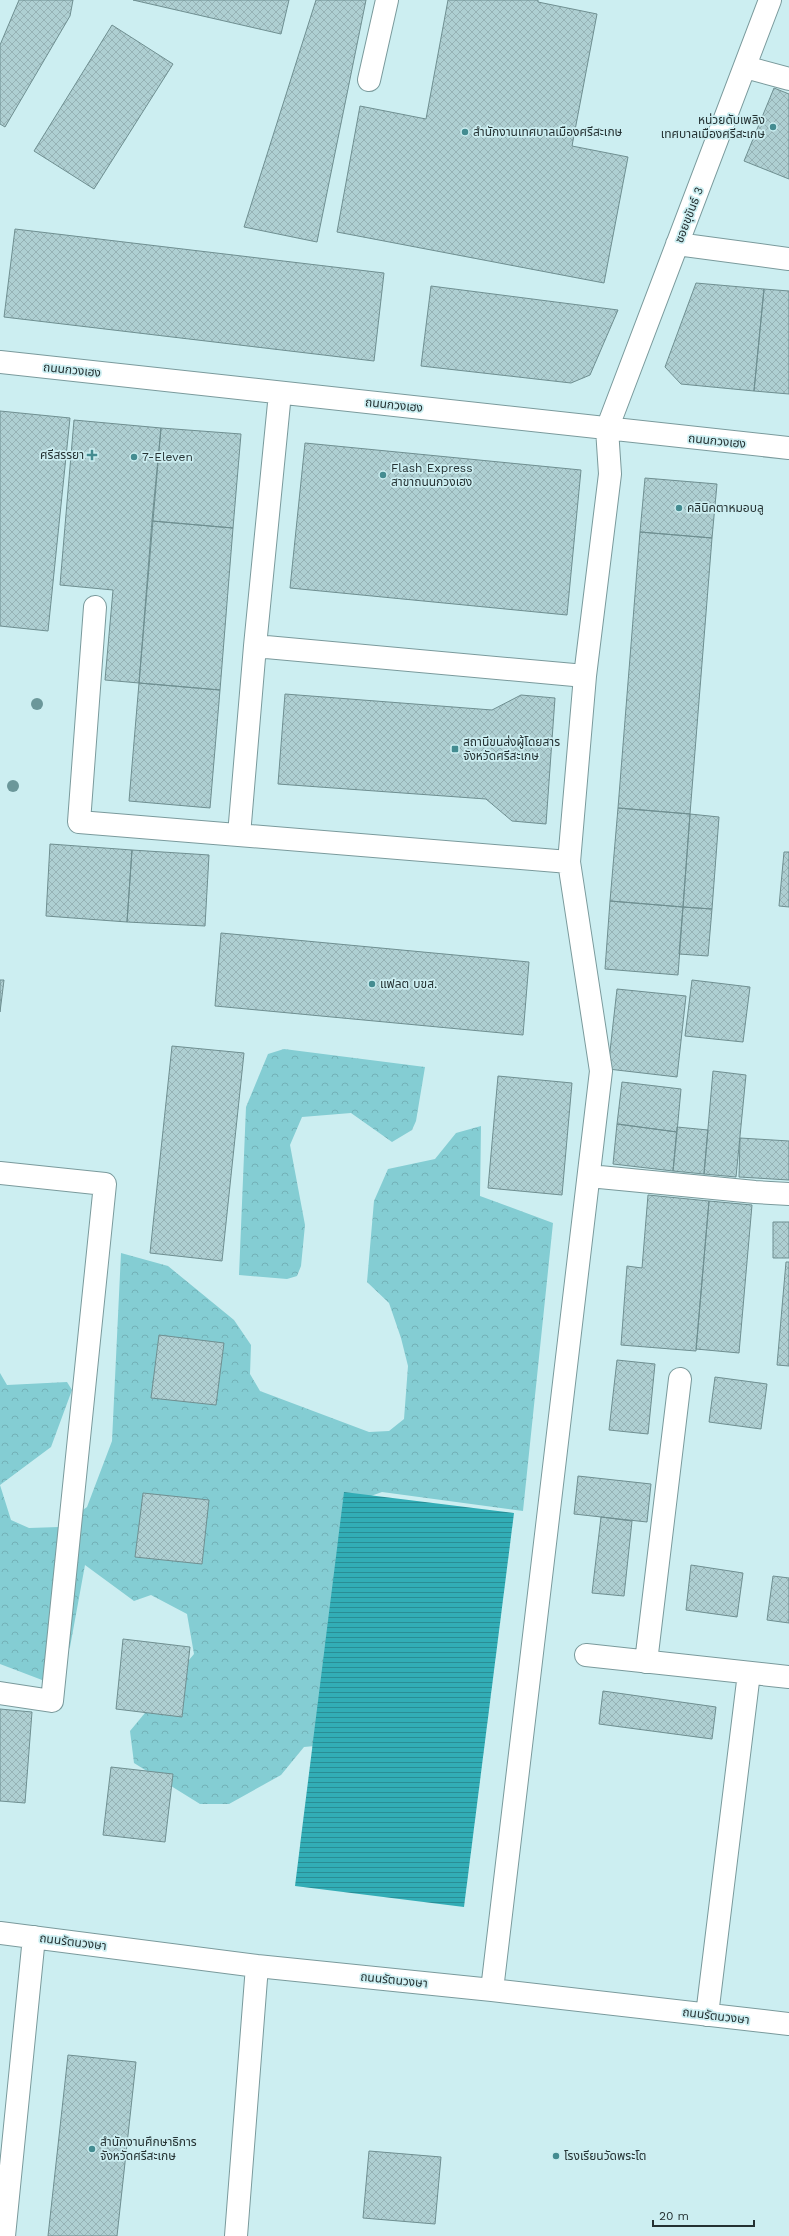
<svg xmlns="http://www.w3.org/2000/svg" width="789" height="2236" font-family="'Work Sans','Noto Sans Thai',sans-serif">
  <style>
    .forest { fill: url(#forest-crowns) }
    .water { fill: url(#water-rules) }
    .building { fill: url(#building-cross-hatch); stroke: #6f8f91 }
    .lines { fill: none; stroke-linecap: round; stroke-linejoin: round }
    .minor-casing { stroke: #7a9a9c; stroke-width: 24 }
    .minor { stroke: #fff; stroke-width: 22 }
    .tree { fill: #6b979a }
    .poi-dot { fill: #448c91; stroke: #cceef1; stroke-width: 1.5 }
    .labels { text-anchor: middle; stroke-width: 3.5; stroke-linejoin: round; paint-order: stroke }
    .poi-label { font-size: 12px; fill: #243132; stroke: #cceef1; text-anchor: start }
    .street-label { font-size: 12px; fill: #243132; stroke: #cceef1 }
  </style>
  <defs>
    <pattern id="forest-crowns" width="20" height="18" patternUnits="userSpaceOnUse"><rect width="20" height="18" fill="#84cdd3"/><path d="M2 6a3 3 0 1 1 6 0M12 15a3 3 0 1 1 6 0" fill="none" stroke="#72b0b6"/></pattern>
    <pattern id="water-rules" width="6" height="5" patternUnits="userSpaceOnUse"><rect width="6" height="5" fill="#32adb6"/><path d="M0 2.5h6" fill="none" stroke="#2a8d95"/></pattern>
    <pattern id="building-cross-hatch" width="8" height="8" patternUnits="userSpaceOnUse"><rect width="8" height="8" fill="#aecfd2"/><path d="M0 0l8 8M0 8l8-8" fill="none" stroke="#96b2b5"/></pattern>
  </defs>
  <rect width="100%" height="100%" fill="#cceef1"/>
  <!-- forest -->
  <path class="forest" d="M284 1049 425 1067 416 1121 412 1130 392 1142 351 1113 302 1117 290 1145 305 1225 301 1266 297 1276 287 1279 239 1275 246 1107 268 1054Z
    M481 1126 480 1196 553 1223 523 1511 382 1492 354 1502 335 1744 304 1747 281 1775 229 1804H200L134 1763 130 1731 194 1654 187 1614 151 1595 134 1601 85 1565 70 1647 50 1683 0 1664V1373L7 1385 67 1382 72 1390 51 1447 0 1485 11 1520 29 1528 59 1527 87 1507 112 1441 121 1253 168 1266 234 1320 251 1345 250 1374 260 1391 369 1432 389 1431 404 1419 408 1366 401 1338 389 1303 367 1282 374 1201 388 1169 435 1159 456 1133Z"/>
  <!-- water -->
  <path class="water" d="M344 1492 514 1513 464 1907 295 1886Z"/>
  <!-- building -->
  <path class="building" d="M19 0H73L70 16 5 127 0 124V45Z
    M133 0H289L281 34Z
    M316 0H366L317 242 244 227Z
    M448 0H538V2L597 14 572 146 628 157 604 283 337 232 360 106 426 119Z
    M112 25 173 64 94 189 34 151Z
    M774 88 789 94V179L744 161Z
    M15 229 384 273 374 361 4 317Z
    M696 283 764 289 754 391 681 384 665 367Z
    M431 286 618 310 590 375 571 383 421 366Z
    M764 289 789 291V394L754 391Z
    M0 411 70 418 48 631 0 626Z
    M74 420 161 428 139 683 105 680 113 590 60 585Z
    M161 428 241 434 233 528 152 521Z
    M305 443 581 470 567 615 290 588Z
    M645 478 717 484 712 538 640 532Z
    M152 521 233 528 220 690 139 683Z
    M640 532 712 538 690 814 618 808Z
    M139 683 220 690 210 808 129 801Z
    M285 694 492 710 521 695 555 698 546 824 512 821 486 799 278 784Z
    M618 808 690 814 683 907 610 901Z
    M690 814 719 817 712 909 683 907Z
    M50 844 132 850 127 922 46 916Z
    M132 850 209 855 205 926 127 922Z
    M784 852H789V907L779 906Z
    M610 901 683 907 678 975 605 969Z
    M683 907 712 909 708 956 679 954Z
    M221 933 529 962 523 1035 215 1006Z
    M0 980H4L0 1012Z
    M692 980 750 987 743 1042 685 1036Z
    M617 989 686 996 677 1077 608 1069Z
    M172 1046 244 1053 222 1261 150 1253Z
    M713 1071 746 1075 736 1177 704 1174Z
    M498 1076 572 1083 562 1195 488 1188Z
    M622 1082 681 1089 677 1132 617 1124Z
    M617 1124 677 1132 673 1171 613 1164Z
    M677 1127 708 1130 704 1174 673 1171Z
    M740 1138 789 1141V1180L739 1177Z
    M648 1195 709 1201 696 1351 621 1345 627 1266 642 1268Z
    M709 1201 752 1205 739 1353 696 1349Z
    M773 1222H789V1258H773Z
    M786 1262H789V1366L777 1365Z
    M159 1335 224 1343 216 1405 151 1398Z
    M617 1360 655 1364 648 1434 609 1430Z
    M715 1377 767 1384 761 1429 709 1422Z
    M578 1476 651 1484 647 1522 574 1514Z
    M143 1493 209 1500 202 1564 135 1557Z
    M601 1517 632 1521 624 1596 592 1593Z
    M691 1565 743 1573 737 1617 686 1610Z
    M773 1576 789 1578V1623L767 1620Z
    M123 1639 190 1647 182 1717 116 1709Z
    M603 1691 716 1707 712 1739 599 1724Z
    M0 1709 32 1712 25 1803 0 1801Z
    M111 1767 173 1774 165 1842 103 1835Z
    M68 2055 136 2062 117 2236H48Z
    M369 2151 441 2157 435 2224 363 2218Z"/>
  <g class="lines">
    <defs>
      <path id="minor" d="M745 67 789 79
        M369 80 387 0
        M677 244 789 259
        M0 362 789 448
        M95 607 79 822 569 862
        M255 646 585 676
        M239 835 255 646 280 393
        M0 1173 105 1184 52 1701 0 1693
        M589 1176 755 1192 789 1194
        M586 1655 789 1677
        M646 1662 680 1379
        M0 1933 257 1966 492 1990 789 2024
        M492 1990 601 1071 569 862 585 676 610 474 607 429 770 0
        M707 2015 749 1673
        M4 2236 34 1937
        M236 2236 257 1966"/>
    </defs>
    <!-- minor casing -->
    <use href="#minor" class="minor-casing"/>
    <!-- minor -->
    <use href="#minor" class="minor"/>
  </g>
  <!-- trees -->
  <g class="tree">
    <circle cx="37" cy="704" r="6"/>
    <circle cx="13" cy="786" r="6"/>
  </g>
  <!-- markers -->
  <g class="poi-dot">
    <circle cx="773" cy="127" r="4"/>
    <circle cx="465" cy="132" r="4"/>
    <path d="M90 449h4v4h4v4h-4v4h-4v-4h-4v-4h4z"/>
    <circle cx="134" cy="457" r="4"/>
    <circle cx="383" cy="475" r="4"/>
    <circle cx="679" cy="508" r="4"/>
    <rect x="451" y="745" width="8" height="8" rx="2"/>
    <circle cx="372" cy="984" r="4"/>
    <circle cx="92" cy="2149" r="4"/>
    <circle cx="556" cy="2156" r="4"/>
  </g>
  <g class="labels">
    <!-- poi labels -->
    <g class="poi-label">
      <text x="765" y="124" text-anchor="end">หน่วยดับเพลิง<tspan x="765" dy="14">เทศบาลเมืองศรีสะเกษ</tspan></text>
      <text x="473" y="136">สำนักงานเทศบาลเมืองศรีสะเกษ</text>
      <text x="84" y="459" text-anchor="end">ศรีสรรยา</text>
      <text x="142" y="461">7-Eleven</text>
      <text x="391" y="472">Flash Express<tspan x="391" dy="14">สาขาถนนกวงเฮง</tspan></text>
      <text x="687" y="512">คลินิคตาหมอบลู</text>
      <text x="463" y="746">สถานีขนส่งผู้โดยสาร<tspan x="463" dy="14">จังหวัดศรีสะเกษ</tspan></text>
      <text x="380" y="988">แฟลต บขส.</text>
      <text x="100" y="2146">สำนักงานศึกษาธิการ<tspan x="100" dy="14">จังหวัดศรีสะเกษ</tspan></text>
      <text x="564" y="2160">โรงเรียนวัดพระโต</text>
    </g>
    <!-- street labels -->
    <g class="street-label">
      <text transform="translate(689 215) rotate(-69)" y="4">ซอยขุขันธ์ 3</text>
      <text transform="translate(72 370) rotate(6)" y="4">ถนนกวงเฮง</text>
      <text transform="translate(394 405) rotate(6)" y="4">ถนนกวงเฮง</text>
      <text transform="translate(717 441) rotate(6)" y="4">ถนนกวงเฮง</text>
      <text transform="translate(73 1942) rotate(7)" y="4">ถนนรัตนวงษา</text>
      <text transform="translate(394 1980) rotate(6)" y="4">ถนนรัตนวงษา</text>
      <text transform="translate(716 2016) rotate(7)" y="4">ถนนรัตนวงษา</text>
    </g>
  </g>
  <!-- scale -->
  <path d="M653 2220v6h101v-6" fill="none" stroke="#243132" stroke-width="2"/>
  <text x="659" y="2220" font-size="12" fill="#243132" stroke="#cceef1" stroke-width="3" paint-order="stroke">20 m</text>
</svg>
